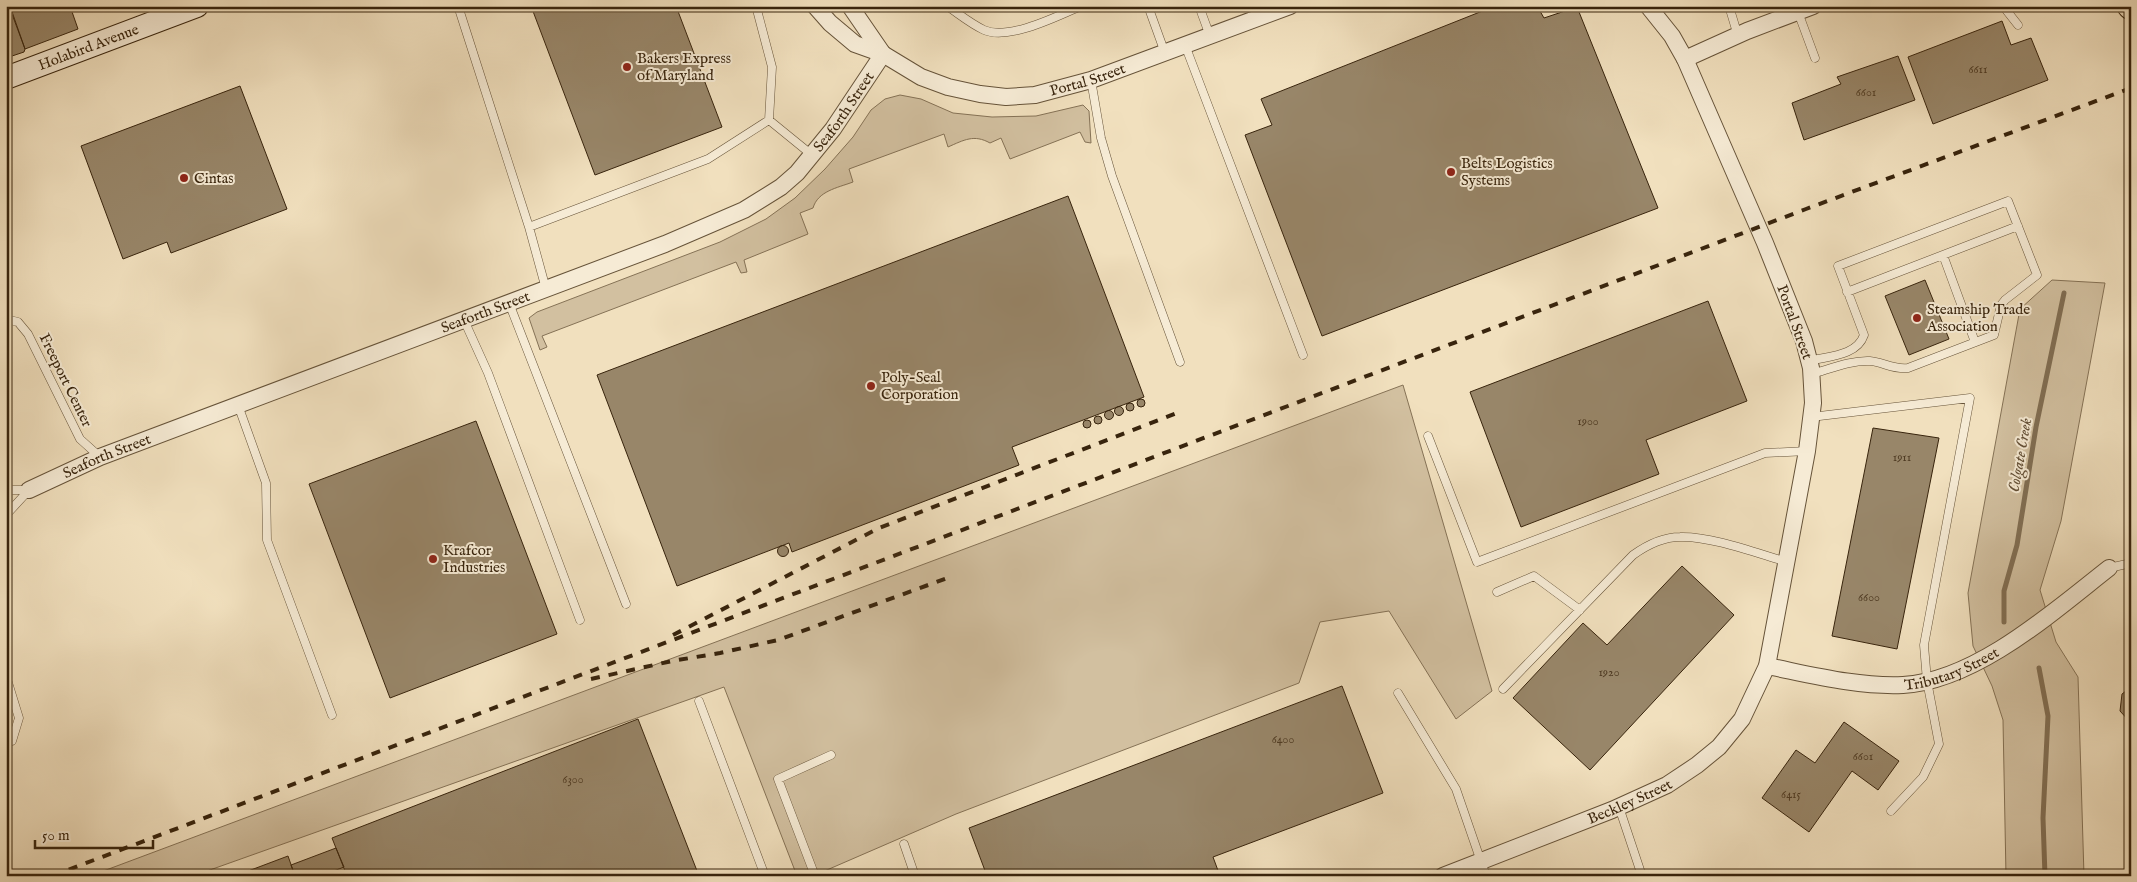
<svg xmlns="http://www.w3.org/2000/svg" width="2137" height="882" font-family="'IM FELL English',serif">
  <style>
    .green { fill: #d2c0a0; stroke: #857256 }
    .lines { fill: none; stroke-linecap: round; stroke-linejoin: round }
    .stream { stroke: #816e53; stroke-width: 5 }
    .building { fill: #988669; stroke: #38240d }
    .lane-casing { stroke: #665339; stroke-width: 9 }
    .street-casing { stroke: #665339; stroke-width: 18 }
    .secondary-casing { stroke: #38240d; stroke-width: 24 }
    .primary-casing { stroke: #38240d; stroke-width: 27 }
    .lane { stroke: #f6ebd5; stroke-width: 8 }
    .street { stroke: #f6ebd5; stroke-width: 16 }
    .secondary { stroke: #f6ebd5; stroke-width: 22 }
    .primary { stroke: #f1e0be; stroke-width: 25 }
    .rail { stroke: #38240d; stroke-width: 4; stroke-dasharray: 9 9; stroke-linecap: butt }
    .poi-dot { fill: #8f2418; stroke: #f6ebd5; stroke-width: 2 }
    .labels { text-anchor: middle; stroke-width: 4; stroke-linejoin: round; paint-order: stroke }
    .number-label { font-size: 12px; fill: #503c24 }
    .street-label { font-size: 15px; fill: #38240d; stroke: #f6ebd5 }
    .poi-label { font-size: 15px; fill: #38240d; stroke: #f6ebd5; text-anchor: start }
    .water-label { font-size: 16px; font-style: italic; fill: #634f36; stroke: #f6ebd5 }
  </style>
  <rect width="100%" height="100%" fill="#f1e0be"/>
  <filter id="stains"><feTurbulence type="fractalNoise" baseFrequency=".004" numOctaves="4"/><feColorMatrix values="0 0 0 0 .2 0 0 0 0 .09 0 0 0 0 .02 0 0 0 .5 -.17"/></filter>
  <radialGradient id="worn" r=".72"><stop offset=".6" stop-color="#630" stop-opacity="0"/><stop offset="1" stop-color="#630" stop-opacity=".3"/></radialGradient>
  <!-- green -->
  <path class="green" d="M900 95 921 99 953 113 992 117 1036 116 1083 105 1089 111 1091 143 1085 142 1080 132 1010 159 1001 138 990 143C974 134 964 140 948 147L944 134 849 169 853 182C837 188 818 191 813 208L800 213 808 234 744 260 747 272 741 273 736 262 542 336 547 347 540 350 529 318 537 312 720 242 766 219 795 198 825 169 853 137 871 110 885 99Z
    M2052 280 2105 283 2061 521 2040 590 2056 642 2078 677 2084 876H2006L2003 720 1992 686 1973 646 1968 593 2020 309Z
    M1403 385 1492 691 1456 719 1389 611 1320 622 1299 683 956 814 813 876H797L724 687 193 876H90Z"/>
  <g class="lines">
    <!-- stream -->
    <path class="stream" d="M2004 622V591L2017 545 2036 427 2064 293
      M2039 668 2048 716 2043 818 2045 876"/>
  </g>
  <!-- building -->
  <path class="building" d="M6 6H9L25 49 24 52 6 58Z
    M10 6H70L78 29 25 49Z
    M531 6H676L722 127 595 175Z
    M1495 6H1537L1544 18 1577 7 1658 208 1322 336 1245 135 1272 125 1261 99Z
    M2002 21 2011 45 2031 38 2048 80 1933 124 1908 57Z
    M1898 56 1915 100 1804 140 1792 103 1841 84 1837 77Z
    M240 86 287 209 171 253 167 242 123 259 81 146Z
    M1068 196 1144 397 1012 447 1019 465 792 552 789 543 677 586 597 375Z
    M1925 280 1949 339 1909 355 1885 296Z
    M1708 301 1747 401 1646 440 1659 474 1521 527 1470 392Z
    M2131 315V341L2126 332V323Z
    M1137 403a4 4 0 1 1 8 0a4 4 0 1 1-8 0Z
    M1126 407a4 4 0 1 1 8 0a4 4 0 1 1-8 0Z
    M1114.5 411a4.5 4.5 0 1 1 9 0a4.5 4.5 0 1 1-9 0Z
    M1104.5 415a4.5 4.5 0 1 1 9 0a4.5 4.5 0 1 1-9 0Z
    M1094 420a4 4 0 1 1 8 0a4 4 0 1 1-8 0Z
    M1083 424a4 4 0 1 1 8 0a4 4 0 1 1-8 0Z
    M476 421 557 634 390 698 309 484Z
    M1873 428 1939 438 1897 649 1832 636Z
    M777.5 551a5.5 5.5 0 1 1 11 0a5.5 5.5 0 1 1-11 0Z
    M1682 566 1734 615 1590 770 1513 698 1583 623 1607 645Z
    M1342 686 1383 793 1213 857 1220 876H987L969 828Z
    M2131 687V723L2120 711 2122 694Z
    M638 719 699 876H347L332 838Z
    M1844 722 1899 761 1878 790 1852 771 1809 832 1762 798 1796 750 1815 763Z
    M336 848 344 867 321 876H295L291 865Z
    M288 856 295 876H235Z"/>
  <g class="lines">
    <defs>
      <path id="lane" d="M756 6 772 67 769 120 812 155
        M947 6C959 14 971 24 984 30 1008 41 1058 16 1081 6
        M1148 6 1165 53
        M1199 6 1210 36
        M1729 6 1738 36
        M2003 6 2018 25
        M459 9 529 227 546 289
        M1798 12 1815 58
        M1185 45 1303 355
        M1091 80 1101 138 1112 176 1180 362
        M529 227 708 159 769 120
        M1943 255 1975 342
        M1847 292 2018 226
        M509 303 626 604
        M6 319 18 322 28 334 80 439 100 457
        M464 320 488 373 580 620
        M1809 361C1828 356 1857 356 1864 335L1838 266 2008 201 2037 275 2005 300 2001 305 1994 335 1908 368C1894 370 1883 362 1870 361 1851 360 1830 369 1812 374
        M238 405 266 483 267 540 332 715
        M1811 417 1970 398 1924 645 1927 681 1939 744 1923 777 1891 811
        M1428 436 1477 562 1765 453 1807 451
        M6 490H29L6 515
        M2109 568 2131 563
        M1497 592 1534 576 1580 610
        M6 676 19 718 12 741 6 744
        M1503 689 1633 555C1647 545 1663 537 1680 537 1711 536 1756 553 1787 562
        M1398 693 1456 789 1486 876
        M699 701 765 876
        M1619 807 1642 876
        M904 844 915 876
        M815 876 778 779 831 755"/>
      <g id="street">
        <path id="s1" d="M815 6 830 23 855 44 883 54 921 77 948 87 980 94 1006 97 1035 95 1091 80 1290 6"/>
        <path d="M850 6 883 54"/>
        <path d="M1685 59 1747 31 1813 6"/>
        <path id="s2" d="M29 490 100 457 665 244 744 210 781 187 797 173 833 129 883 54"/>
        <path id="s3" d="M1767 666C1812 675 1858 687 1903 685 1976 681 2054 611 2109 568"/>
        <path id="s4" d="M1443 876 1612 810 1667 785 1697 765 1719 747 1742 719 1767 666 1807 451 1813 403 1811 368 1804 341 1765 243 1685 59 1672 36 1648 6"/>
      </g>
      <g id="secondary">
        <path id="s5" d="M6 78 197 6"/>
      </g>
      <path id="primary" d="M2130 6 2131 7"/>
    </defs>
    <!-- lane casing -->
    <use href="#lane" class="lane-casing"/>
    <!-- street casing -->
    <use href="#street" class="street-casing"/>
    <!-- secondary casing -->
    <use href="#secondary" class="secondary-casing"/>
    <!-- primary casing -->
    <use href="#primary" class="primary-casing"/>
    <!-- lane -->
    <use href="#lane" class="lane"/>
    <!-- street -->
    <use href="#street" class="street"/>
    <!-- secondary -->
    <use href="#secondary" class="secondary"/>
    <!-- primary -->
    <use href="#primary" class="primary"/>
    <!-- rail -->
    <path class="rail" d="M673 635 879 528 1182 411
      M591 679 672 661 720 653 778 640 950 577
      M52 876 1806 209 2131 88"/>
  </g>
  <!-- markers -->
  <g class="poi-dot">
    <circle cx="627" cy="67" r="5"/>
    <circle cx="1451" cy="172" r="5"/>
    <circle cx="184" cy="178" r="5"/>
    <circle cx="1917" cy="318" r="5"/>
    <circle cx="871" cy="386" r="5"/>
    <circle cx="433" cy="559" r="5"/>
  </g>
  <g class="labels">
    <!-- number labels -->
    <g class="number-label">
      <text x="1978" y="73">6611</text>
      <text x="1866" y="96">6601</text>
      <text x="1588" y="425">1900</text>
      <text x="1902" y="461">1911</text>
      <text x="1869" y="601">6600</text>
      <text x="1609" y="676">1920</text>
      <text x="1283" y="743">6400</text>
      <text x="1863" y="760">6601</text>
      <text x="573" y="783">6300</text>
      <text x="1791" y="798">6415</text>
    </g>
    <!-- street labels -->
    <g class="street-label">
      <text dy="5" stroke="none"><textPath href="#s5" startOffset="88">Holabird Avenue</textPath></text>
      <text dy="5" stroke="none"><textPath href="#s1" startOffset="301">Portal Street</textPath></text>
      <text dy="5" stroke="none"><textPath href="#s2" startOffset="910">Seaforth Street</textPath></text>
      <text dy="5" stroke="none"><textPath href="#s2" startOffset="490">Seaforth Street</textPath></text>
      <text transform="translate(1795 322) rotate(70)" y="5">Portal Street</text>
      <text transform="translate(66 380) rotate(64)" y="5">Freeport Center</text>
      <text dy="5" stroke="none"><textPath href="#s2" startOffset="85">Seaforth Street</textPath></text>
      <text dy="5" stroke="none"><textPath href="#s3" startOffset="189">Tributary Street</textPath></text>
      <text dy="5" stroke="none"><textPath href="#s4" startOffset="201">Beckley Street</textPath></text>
    </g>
    <!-- poi labels -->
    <g class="poi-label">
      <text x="637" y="63">Bakers Express<tspan x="637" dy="17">of Maryland</tspan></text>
      <text x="1461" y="168">Belts Logistics<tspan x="1461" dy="17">Systems</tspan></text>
      <text x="194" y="183">Cintas</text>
      <text x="1927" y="314">Steamship Trade<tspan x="1927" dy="17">Association</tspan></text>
      <text x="881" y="382">Poly-Seal<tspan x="881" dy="17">Corporation</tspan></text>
      <text x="443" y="555">Krafcor<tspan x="443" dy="17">Industries</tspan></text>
    </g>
    <!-- water labels -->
    <g class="water-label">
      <text transform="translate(2019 455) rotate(-80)" y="6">Colgate Creek</text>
    </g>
  </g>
  <!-- margin -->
  <rect width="2137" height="882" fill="none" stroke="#f1e0be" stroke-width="25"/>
  <rect x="8" y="8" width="2122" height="867" fill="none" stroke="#38240d" stroke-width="2.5"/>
  <rect x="12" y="12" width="2112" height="857" fill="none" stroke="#38240d"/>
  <!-- scale -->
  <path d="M35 840v8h118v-8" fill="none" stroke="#38240d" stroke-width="2.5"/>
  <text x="42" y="840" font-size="15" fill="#38240d" stroke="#f6ebd5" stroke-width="4" paint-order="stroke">50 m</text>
  <rect width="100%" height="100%" filter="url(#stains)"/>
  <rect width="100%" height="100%" fill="url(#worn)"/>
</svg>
